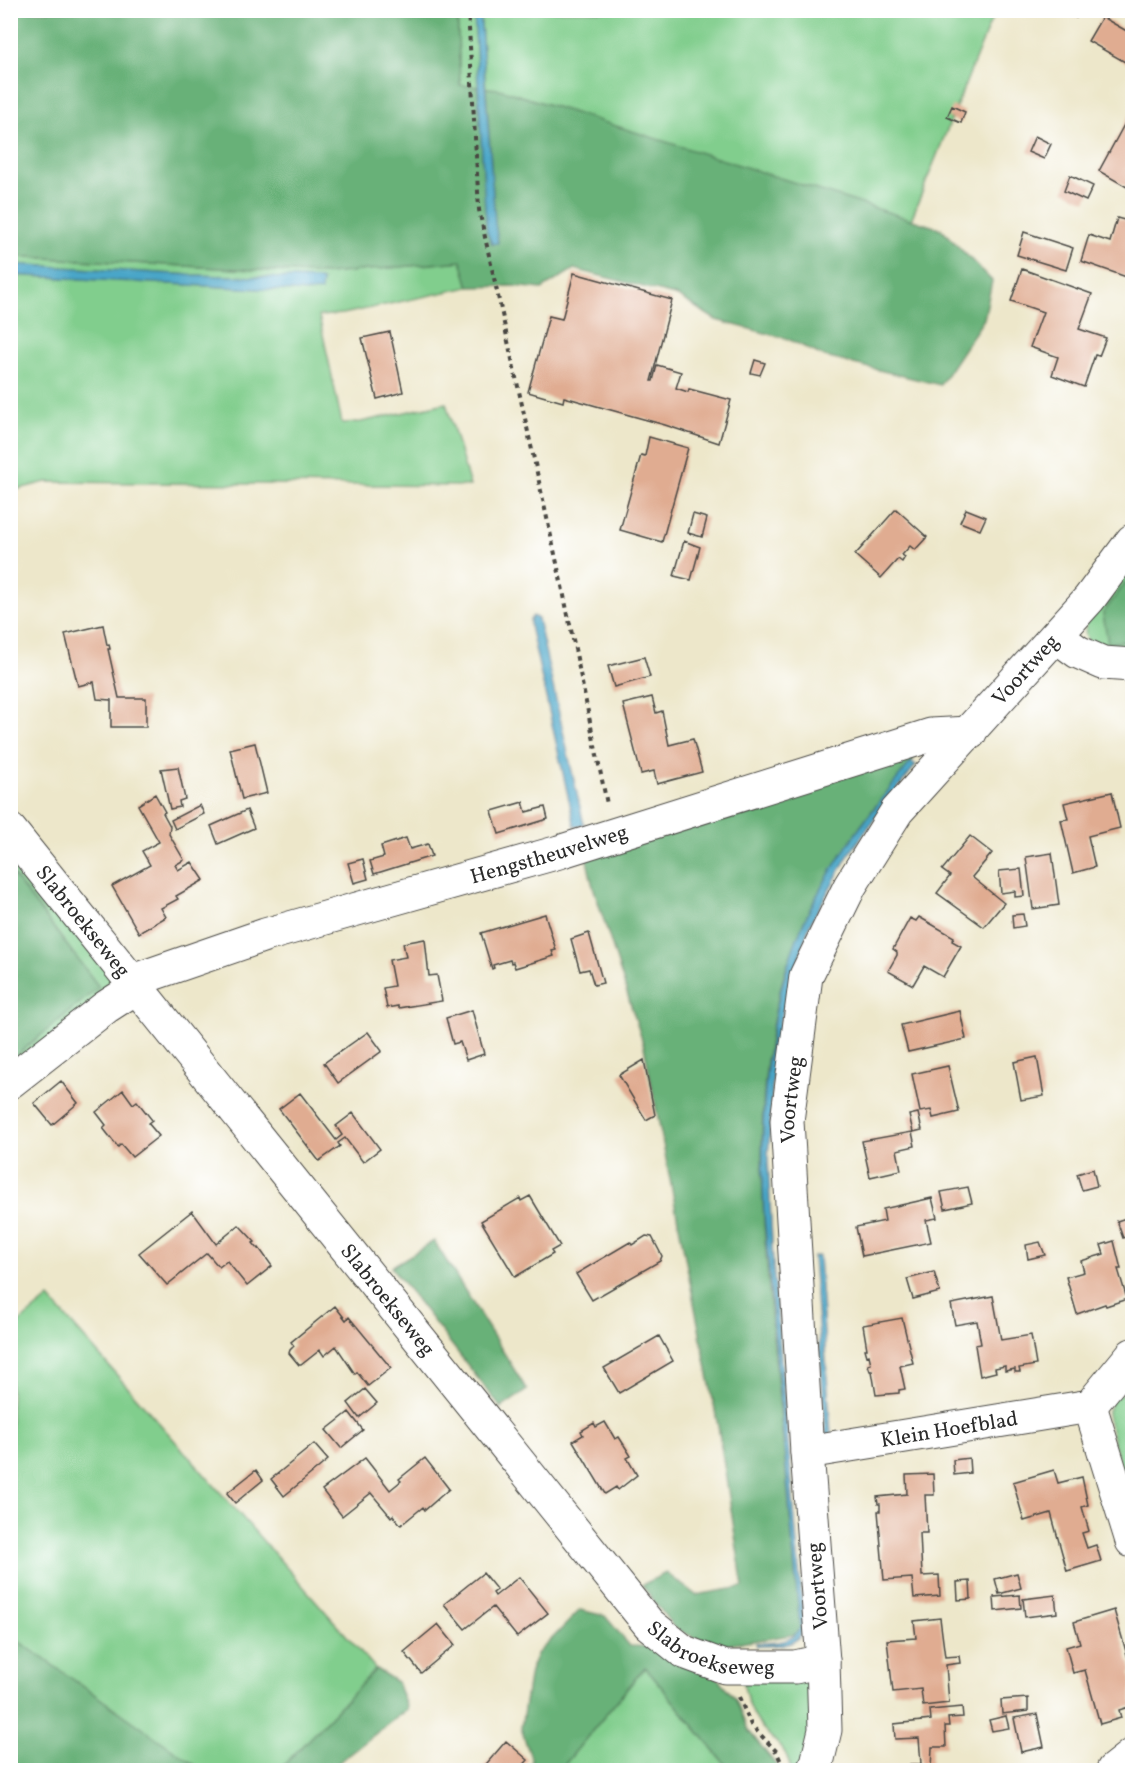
<svg xmlns="http://www.w3.org/2000/svg" width="1143" height="1781" font-family="Vollkorn,serif">
  <style>
    .green { fill: #81ce8d; stroke: #567c5c; stroke-width: 1.5 }
    .forest { fill: #68b178; stroke: #4a6e52; stroke-width: 1.5 }
    .water { fill: #49a6c8; stroke: #3a687a; stroke-width: 1.5 }
    .building { fill: #e0ac91 }
    .lines { fill: none; stroke-linecap: round; stroke-linejoin: round }
    .minor-casing { stroke: #484743; stroke-width: 35 }
    .path { stroke: #484743; stroke-width: 4; stroke-dasharray: 4.5 4.5; stroke-linecap: butt }
    .minor { stroke: #fff; stroke-width: 33 }
    .labels { text-anchor: middle; stroke-width: 4.5; stroke-linejoin: round; paint-order: stroke }
    .street-label { font-size: 21px; fill: #2b2b2b; stroke: #fff }
  </style>
  <rect width="100%" height="100%" fill="#fff"/>
  <filter id="ink" filterUnits="userSpaceOnUse"><feTurbulence type="fractalNoise" baseFrequency=".0167" numOctaves="2"/><feDisplacementMap in="SourceGraphic" scale="12" xChannelSelector="R" yChannelSelector="G"/><feConvolveMatrix kernelMatrix="1 2 1 2 8 2 1 2 1" color-interpolation-filters="sRGB"/></filter>
  <filter id="wash" filterUnits="userSpaceOnUse"><feTurbulence type="fractalNoise" baseFrequency=".008" numOctaves="4" result="noise"/><feDisplacementMap in="SourceGraphic" scale="24" xChannelSelector="R" yChannelSelector="G"/><feGaussianBlur stdDeviation="1.35" result="paint"/><feColorMatrix in="noise" values="0 0 0 0 0 0 0 0 0 0 0 0 0 0 0 0 0 1.4 0 .05"/><feComposite in="paint" operator="in"/></filter>
  <g filter="url(#wash)">
    <rect width="100%" height="100%" fill="#ede7ca"/>
    <!-- green -->
    <path class="green" d="M457 11H474L478 87 460 85Z
      M480 11H997L989 25 911 220 499 89 486 88Z
      M10 256 327 274 462 261 469 287 343 314 319 316 342 423 361 422 446 403 470 486 46 482 11 491V275L311 292 317 279 191 275 11 264Z
      M1132 553V574L1103 613 1108 643 1132 640V657L1089 643 1085 634 1086 622Z
      M11 845 118 979 11 1073V1060L98 987 11 871Z
      M49 1298 376 1669 279 1770H202L11 1636V1329Z
      M1115 1392 1132 1398V1515L1107 1414Z
      M645 1667 730 1770H560Z
      M742 1677 805 1681 812 1689 816 1700 802 1770H790C788 1749 779 1746 766 1732 751 1717 746 1697 742 1677Z"/>
    <!-- forest -->
    <path class="forest" d="M10 11H457L460 85 478 87 487 232 492 244 498 242 495 223 486 88 499 89 941 229 992 281 984 319 940 385 825 357 788 339 716 320 678 296 574 269 542 289 512 286 469 287 461 261 327 274 11 256Z
      M1132 574V640L1108 643 1103 613Z
      M917 754C904 773 888 790 874 808 844 848 816 892 797 939 745 1064 763 1225 775 1357 784 1447 792 1538 800 1628L797 1634 715 1647 674 1628 642 1585 666 1573 696 1595 743 1587 718 1426 644 1046 592 883 586 856Z
      M10 871 99 987 11 1060H10Z
      M434 1241 527 1390 501 1408 391 1267Z
      M580 1610 605 1616 630 1646 657 1647 713 1673 735 1698 748 1730 778 1767V1770H730L645 1667 560 1770H526L532 1761 521 1728 530 1671 537 1654Z
      M10 1636H11L202 1770H11Z
      M376 1669 397 1682 407 1709 329 1770H279Z"/>
    <!-- water -->
    <path class="water" d="M474 11H480L495 223 498 243 492 244 487 232 485 207Z
      M11 264 191 275 317 279 322 281 321 291 311 292 11 275Z
      M533 616 538 619 584 825 575 827 530 626V620Z
      M911 762 916 765 883 807 848 856 809 926 780 1021 774 1059 768 1159 773 1264 804 1627C799 1649 775 1645 757 1646L756 1643C773 1643 792 1644 800 1628L764 1214C760 1122 763 1029 796 941 821 875 867 816 911 762Z
      M819 1256 831 1436 826 1434 813 1257Z"/>
    <g id="blocks">
      <!-- building -->
      <path class="building" d="M1067 10H1080L1076 18 1066 13Z
        M1102 17 1132 34V66L1088 41Z
        M952 106 965 112 961 123 947 117Z
        M1132 110V190L1099 171Z
        M1035 136 1051 144 1044 159 1028 152Z
        M1070 175 1093 186 1086 201 1064 191Z
        M1117 218 1132 222V279L1081 261 1089 235 1110 242Z
        M1024 232 1073 248 1066 270 1017 255Z
        M1022 269 1092 294 1079 329 1106 338 1099 356 1095 355 1084 387 1052 375 1058 357 1030 347 1043 312 1011 301Z
        M574 273 672 300 651 381H653L657 365 681 372 676 388 688 392 689 389 731 400 719 443 665 425 564 397 563 402 528 392 549 316 562 319Z
        M390 332 403 392 377 399 362 338Z
        M755 360 765 363 760 375 751 373Z
        M649 437 688 448 662 542 620 530 641 455 645 456Z
        M896 509 927 537 915 550 910 546 902 555 905 557 902 562 898 559 881 578 855 555Z
        M966 509 986 517 980 530 960 522Z
        M693 514 707 518 702 537 688 533Z
        M684 541 700 547 691 580 674 576Z
        M103 625 107 645 109 644 110 649H108L119 698H146V727H111V700L97 699 94 682 78 686 65 634Z
        M644 657 650 677 614 687 608 666Z
        M652 697 656 713 662 711 669 745 693 739 702 772 657 784 654 771 641 774 623 704Z
        M255 743 267 793 242 799 230 749Z
        M178 767 185 799 179 801 180 807 170 809 161 769Z
        M1112 792 1120 828 1088 836 1095 867 1073 873 1061 820 1068 819 1064 803Z
        M155 794 165 812 163 813 170 826 169 834 184 860 175 865 178 870 192 862 204 880 176 896 178 899 161 908 166 917 139 933 112 886 150 865 142 851 159 842 138 805Z
        M523 802 526 812 545 807 548 819 499 834 492 811Z
        M200 805 204 814 175 829 171 820Z
        M247 810 254 828 218 844 211 826Z
        M970 836 992 853 972 877 1004 903 984 927 937 893 950 876 942 870Z
        M406 838 410 849 428 844 432 856 374 874 370 861 384 857 381 846Z
        M1052 853 1059 905 1033 909 1026 857Z
        M363 859 368 879 354 883 348 863Z
        M1021 869 1024 896 1015 897V891L1001 893 999 871Z
        M545 914 556 950 552 951 554 956 515 968 513 962 511 963 510 960 493 965 494 968 492 969 481 933Z
        M1023 914 1025 926 1013 928 1012 915Z
        M919 917 954 937 952 941 961 946 943 977 924 966 913 985 888 971 897 955V952L893 949 910 918 916 921Z
        M589 933 603 983 594 985 589 969 580 971 571 939Z
        M425 939 429 976 437 975 442 1001 398 1008V1006L387 1008 383 988 394 986 389 960 406 957 403 943Z
        M472 1010 484 1054 466 1060 460 1042 453 1044 446 1018Z
        M960 1011 966 1039 908 1052 901 1025Z
        M368 1032 382 1051 338 1083 324 1063Z
        M1037 1057 1044 1096 1021 1100 1014 1062Z
        M644 1060 655 1115 646 1120 619 1075Z
        M948 1066 959 1112 933 1118 931 1110 920 1112 912 1074Z
        M61 1081 78 1103 52 1125 34 1103Z
        M123 1090 133 1104 137 1101 152 1120 148 1123 159 1136 132 1157 121 1144 118 1147 103 1128 106 1125 96 1112Z
        M300 1093 336 1140 342 1135 336 1126 353 1113 380 1149 363 1162 345 1138 338 1143 340 1146 319 1161 279 1109Z
        M918 1113 922 1130 913 1132 909 1115Z
        M1127 1123H1132V1159H1130V1141Z
        M912 1132 915 1146 897 1150 901 1170 870 1177 862 1141Z
        M1093 1169 1097 1186 1082 1190 1077 1174Z
        M968 1187 972 1203 945 1209 941 1192Z
        M530 1196 560 1246 551 1251 553 1254 515 1277 481 1221 520 1198 521 1201Z
        M932 1198 937 1218 926 1220 931 1242 862 1256 856 1227 885 1221 883 1209Z
        M192 1211 216 1244 239 1225 255 1242 253 1243 258 1249 259 1248 272 1266 247 1286 227 1261 219 1267 207 1253 167 1285 139 1253Z
        M1132 1216V1235L1123 1238 1117 1221Z
        M646 1236 652 1237 662 1256 660 1261 592 1300 576 1274 630 1242 632 1245Z
        M1114 1241 1121 1269H1118L1127 1299 1106 1306 1105 1304 1077 1314 1066 1277 1084 1272 1081 1261 1104 1254 1101 1245Z
        M1040 1242 1045 1255 1028 1259 1026 1245Z
        M934 1272 940 1292 913 1299 907 1279Z
        M993 1296 1001 1340 1031 1335 1036 1365 1019 1368 1020 1372H1015V1369L1005 1371V1366L995 1368 996 1372 980 1376 975 1345 981 1344 977 1321 955 1325 951 1304Z
        M335 1306 346 1320 349 1317 391 1368 368 1386 357 1372 355 1374 336 1346 324 1356 320 1350 301 1365H299L289 1353 290 1350 294 1346 291 1342Z
        M902 1318 913 1363 900 1366 905 1389 899 1390V1393L876 1395 872 1371H870L868 1365 871 1364 869 1355 867 1356 865 1349H867L863 1325Z
        M659 1336 673 1361 619 1393 604 1368Z
        M365 1389 377 1403 359 1418 348 1403Z
        M349 1412 363 1430 341 1448 326 1430Z
        M605 1422 615 1439 619 1437 631 1456 627 1458 637 1475 618 1490 616 1487 605 1494 573 1441 583 1435 581 1431 594 1423 596 1427Z
        M314 1444 328 1460 284 1496 271 1479Z
        M365 1458 390 1490 401 1481 399 1479 425 1458 449 1489 425 1510 423 1507 401 1525 393 1515 391 1517 371 1493 342 1516 322 1490Z
        M969 1458 970 1473 954 1475 953 1460Z
        M256 1470 263 1480 235 1503 227 1493Z
        M1054 1470 1058 1483 1082 1477 1088 1505 1082 1507 1089 1531 1082 1533 1087 1548 1096 1545 1101 1561 1067 1571 1051 1513 1024 1521 1013 1482Z
        M933 1474 934 1495H925L927 1533H920L922 1576 939 1575 940 1596 914 1598 912 1578 884 1580 878 1511H880V1504H878L877 1497 907 1494 906 1475Z
        M483 1573 497 1590 493 1593 495 1596 519 1577 548 1613 517 1637 493 1607 465 1629 444 1604Z
        M1017 1573 1021 1588 999 1594 995 1579Z
        M970 1581 971 1599 958 1600 957 1582Z
        M1020 1595 1021 1608 995 1611 994 1597Z
        M1055 1595 1057 1613 1025 1617 1023 1599Z
        M1114 1610 1132 1672H1130L1132 1680V1706L1119 1710 1121 1718 1100 1724 1085 1670 1073 1673 1066 1647 1080 1643 1074 1622Z
        M940 1618 945 1657 959 1656 960 1663 946 1665 949 1703 923 1706 921 1689 893 1692 887 1640 916 1638 914 1621Z
        M438 1624 455 1645 421 1673 404 1652Z
        M1028 1698V1711L1002 1714 1001 1700Z
        M962 1707 963 1717 948 1718 949 1726H945L946 1747H932L931 1770H910V1764H921L919 1738 895 1739 894 1724 931 1720 930 1710Z
        M1037 1714 1044 1747 1021 1752 1014 1718Z
        M1006 1716 1009 1728 992 1731 989 1720Z
        M506 1741 528 1760 519 1770H481Z"/>
    </g>
  </g>
  <g filter="url(#ink)">
    <use href="#blocks" fill-opacity="0" stroke="#484743" stroke-width="1.5"/>
    <g class="lines">
      <defs>
        <g id="minor">
          <path d="M1056 636 1078 652 1103 663 1132 665"/>
          <path id="s1" d="M10 830 649 1624 684 1652 725 1667H795L823 1661"/>
          <path id="s2" d="M132 981 265 935 559 852 931 735 970 733"/>
          <path d="M10 1082 106 1007 137 987"/>
          <path d="M1090 1406 1132 1541"/>
          <path id="s3" d="M807 1452 1090 1406 1132 1355"/>
          <path id="s4" d="M813 1770 817 1763 825 1730 823 1661 807 1452 787 1121 806 976 850 886 897 811 1089 599 1132 541"/>
          <path d="M1113 1770 1132 1755"/>
        </g>
      </defs>
      <!-- minor casing -->
      <use href="#minor" class="minor-casing"/>
      <!-- path -->
      <path class="path" d="M468 10 479 210 562 586 607 804
        M739 1697 751 1725 776 1751 783 1766"/>
      <!-- minor -->
      <use href="#minor" class="minor"/>
    </g>
  </g>
  <g class="labels">
    <!-- street labels -->
    <g class="street-label">
      <text dy="7" stroke="none"><textPath href="#s4" startOffset="1178">Voortweg</textPath></text>
      <text dy="7" stroke="none"><textPath href="#s2" startOffset="436">Hengstheuvelweg</textPath></text>
      <text dy="7" stroke="none"><textPath href="#s1" startOffset="117">Slabroekseweg</textPath></text>
      <text dy="7" stroke="none"><textPath href="#s4" startOffset="674">Voortweg</textPath></text>
      <text dy="7" stroke="none"><textPath href="#s1" startOffset="603">Slabroekseweg</textPath></text>
      <text dy="7" stroke="none"><textPath href="#s3" startOffset="144">Klein Hoefblad</textPath></text>
      <text transform="translate(817 1586) rotate(-95)" y="7">Voortweg</text>
      <text dy="7" stroke="none"><textPath href="#s1" startOffset="1089">Slabroekseweg</textPath></text>
    </g>
  </g>
  <!-- margin -->
  <rect width="1143" height="1781" fill="none" stroke="#fff" stroke-width="36"/>
</svg>
